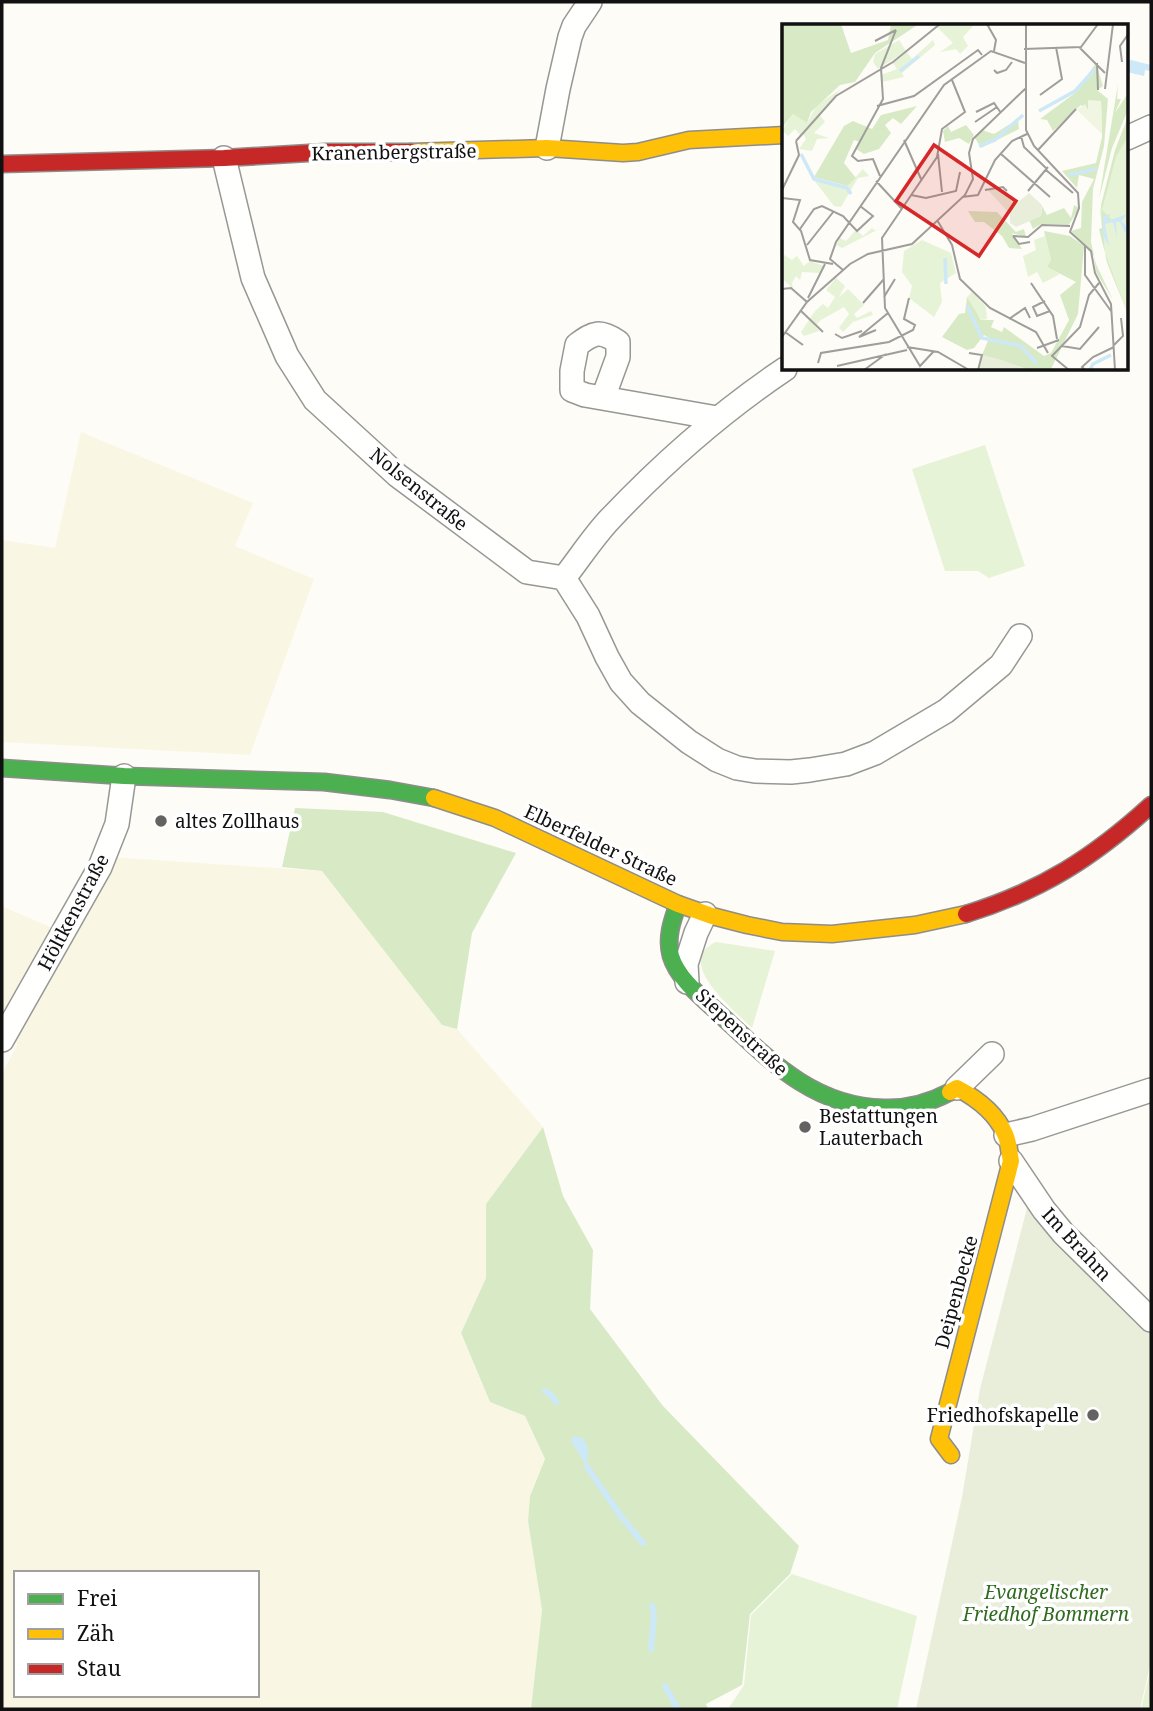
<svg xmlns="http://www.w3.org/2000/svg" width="1153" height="1711" font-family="'Noto Serif',serif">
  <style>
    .farmland { fill: #f9f7e4; fill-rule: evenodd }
    .green { fill: #e7f3d7 }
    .forest { fill: #d8eac5 }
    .cemetery { fill: #e9eedb }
    .water { fill: #cde8f7 }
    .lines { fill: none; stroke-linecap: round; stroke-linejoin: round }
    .stream { stroke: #cde8f7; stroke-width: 6 }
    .street-casing { stroke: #979795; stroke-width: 26 }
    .fast-casing { stroke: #8e8d8b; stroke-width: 19 }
    .slow-casing { stroke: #8e8d8b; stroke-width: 19 }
    .jam-casing { stroke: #8e8d8b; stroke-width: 19 }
    .street { stroke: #fffffe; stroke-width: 23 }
    .fast { stroke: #4caf50; stroke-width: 16 }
    .slow { stroke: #ffc107; stroke-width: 16 }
    .jam { stroke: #c62828; stroke-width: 16 }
    .poi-dot { fill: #646362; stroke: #fff; stroke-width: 2.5 }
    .labels { text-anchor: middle; stroke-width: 7; stroke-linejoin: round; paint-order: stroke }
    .street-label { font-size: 19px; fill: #111; stroke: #fff }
    .poi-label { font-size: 19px; fill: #111; stroke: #fff; text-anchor: start }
    .park-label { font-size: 19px; font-style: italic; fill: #2f6b1f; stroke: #fff }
    .inset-river { fill: none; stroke: #cde8f7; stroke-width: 3.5 }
    .inset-road { fill: none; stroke: #9f9e9b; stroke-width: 2 }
    .view { fill: #d62828; fill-opacity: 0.15; stroke: #d62828; stroke-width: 3.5 }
    .inset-edge { fill: none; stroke: #111; stroke-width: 3.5 }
  </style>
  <rect width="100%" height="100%" fill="#fdfcf7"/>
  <!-- farmland -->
  <path class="farmland" d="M81 432 253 503 235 546 314 579 250 755 2 742V540L55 548Z
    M110 857 322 871 442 1025 457 1029 543 1127 486 1204V1278L461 1334 490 1402 525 1416 545 1459 530 1495 528 1521 542 1610 531 1709H2V1074L17 1045 15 1029ZM16 1573H257V1695H16Z
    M2 906 57 930 2 1028Z"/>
  <!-- green -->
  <path class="green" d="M985 445 1025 566 989 578 978 571H945L912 469Z
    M716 942 775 951 752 1028C735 1011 672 961 716 942Z
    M792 1574 917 1616 897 1709H728L744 1685 751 1615Z
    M1151 1667V1709H1141Z"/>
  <!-- forest -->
  <path class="forest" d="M295 808 383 812 516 853 472 933 457 1029 442 1025 322 871 282 867Z
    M543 1127 563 1196 593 1250 590 1309 663 1406 799 1546 790 1574 750 1614 742 1685 706 1704 708 1709H531L542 1610 528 1521 530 1496 545 1459 525 1416 490 1402 461 1333 486 1278V1204Z"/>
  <!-- cemetery -->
  <path class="cemetery" d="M1027 1208 1151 1334V1662L1140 1709H916L962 1497 980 1389Z"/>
  <!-- water -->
  <path class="water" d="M1127 59 1151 65V71L1145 70 1144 76 1127 72Z
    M573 1436 583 1438 587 1445 588 1451 587 1467 571 1441Z"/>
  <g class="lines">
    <!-- stream -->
    <path class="stream" d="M545 1391 551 1395 556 1402
      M587 1467 620 1515 643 1543
      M651 1649 654 1616 652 1606
      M665 1686 678 1709"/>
    <defs>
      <path id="street" d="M1127 138 1151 127
        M547 148 558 89 570 37 574 26 590 2
        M224 158 253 278 287 356 315 400 397 475 527 572 564 578
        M603 398 618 357V342C600 330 594 332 577 345L572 371V390L585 395 717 418
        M564 578 588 616 607 657 621 682 640 703 689 742 717 760 737 768 755 771 791 772 810 770 846 764 875 753 946 711 1001 665 1020 636
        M564 578C579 559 593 537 610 519 663 463 721 412 785 369
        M687 982 686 964 696 933 705 914
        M2 1040 100 867 117 824 124 776
        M957 1088 992 1054
        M1006 1135 1032 1129 1151 1090
        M1011 1161 1044 1210 1063 1233 1151 1320"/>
      <path id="fast" d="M2 768 124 776 324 782 390 790 434 798
        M678 904C672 921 666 938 671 956 679 982 707 1001 726 1020 772 1063 816 1107 884 1108 908 1109 929 1103 950 1092"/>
      <path id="slow" d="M411 152 547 148 623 153 638 152 689 140 784 135
        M434 798 495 818 678 904 712 916 747 925 782 932 832 934 915 925 966 914
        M950 1092 957 1088C976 1098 996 1113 1005 1134 1009 1142 1009 1152 1011 1161L939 1439 951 1455"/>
      <path id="jam" d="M2 164 224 158 326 152H411
        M966 914C1041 891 1094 857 1151 805"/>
    </defs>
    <!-- street casing -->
    <use href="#street" class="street-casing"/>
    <!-- fast casing -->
    <use href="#fast" class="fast-casing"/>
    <!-- slow casing -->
    <use href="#slow" class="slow-casing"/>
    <!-- jam casing -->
    <use href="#jam" class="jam-casing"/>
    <!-- street -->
    <use href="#street" class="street"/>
    <!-- fast -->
    <use href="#fast" class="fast"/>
    <!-- slow -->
    <use href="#slow" class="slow"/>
    <!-- jam -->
    <use href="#jam" class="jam"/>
  </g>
  <!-- markers -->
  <g class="poi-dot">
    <circle cx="161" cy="821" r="7"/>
    <circle cx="805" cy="1127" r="7"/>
    <circle cx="1093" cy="1415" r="7"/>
  </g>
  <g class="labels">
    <!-- street labels -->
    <g class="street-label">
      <text transform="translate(394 152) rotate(-1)" y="7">Kranenbergstraße</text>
      <text transform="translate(419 489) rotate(39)" y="7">Nolsenstraße</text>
      <text transform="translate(601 845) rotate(25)" y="7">Elberfelder Straße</text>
      <text transform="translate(73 912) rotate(-62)" y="7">Höltkenstraße</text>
      <text transform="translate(742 1032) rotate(43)" y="7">Siepenstraße</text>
      <text transform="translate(1077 1244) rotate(47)" y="7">Im Brahm</text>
      <text transform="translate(956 1292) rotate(-75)" y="7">Deipenbecke</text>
    </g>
    <!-- poi labels -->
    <g class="poi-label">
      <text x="175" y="828">altes Zollhaus</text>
      <text x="819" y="1123">Bestattungen<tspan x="819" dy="22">Lauterbach</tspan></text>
      <text x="1079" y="1422" text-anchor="end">Friedhofskapelle</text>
    </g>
    <!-- park labels -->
    <g class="park-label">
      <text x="1046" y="1599">Evangelischer<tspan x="1046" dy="22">Friedhof Bommern</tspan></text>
    </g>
  </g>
  <!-- overview -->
  <g transform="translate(782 24)">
    <rect width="346" height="346" fill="#fdfcf7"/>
    <path d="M160 0H193L181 13 186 22 178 30 174 25 158 28 171 19 155 3ZM117 16 124 27 96 45 91 38 93 30ZM151 16 153 21 120 49 122 53 100 58 99 51 115 45 111 39 125 28 130 35ZM59 65 18 111 13 105 6 112 0 106 11 90 25 99 35 81ZM38 91 43 98 32 109 47 114 35 115 30 127 17 125 24 115 21 110ZM346 94V290L324 236 318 187 336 118ZM81 145 87 152 76 154 59 183 52 182 31 155 65 162ZM105 201 60 224 54 221 58 214 64 217 74 206 81 212 90 204 94 207ZM263 212 269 236 265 243 278 250 261 259 255 248 246 253 241 232 254 226 252 216ZM140 216 169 229 174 249 158 259 160 278 152 293 127 274 130 262 120 248 122 227ZM1 230 10 236 15 232 22 242 28 237 42 242 38 249 20 248 18 256 14 252 10 259 11 265 0 254ZM54 254 63 262 57 273 66 265 82 281 72 290 75 294 89 287 91 291 71 298 61 308 57 304 67 290 62 283 39 296 33 302 37 307 22 312 19 308 33 287 41 280 46 284 53 273 44 266ZM190 268 204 283 205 295 200 296 187 280 185 273Z" fill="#e7f3d7"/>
    <path d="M0 0H59L69 29 106 16 109 0H137L93 29 73 58 58 61 29 88 25 99 11 90 0 104ZM314 39 321 62 315 66 326 75 322 122 311 165 309 218 314 240 331 276 314 248 312 232 289 207 299 204 300 178 312 155 297 151 295 164 280 147 314 139 320 113 319 77 306 86 299 81 271 107 265 96 258 95 293 69ZM336 60 335 75H339L333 89 346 69V86L330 124 317 175ZM135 82 119 100 111 94 103 101 109 109 97 125 82 130 74 125 78 118 72 116 62 139 74 154 65 162 32 153 62 102 71 97 90 105 99 91ZM346 93V112L334 133 320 186 330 196 321 201 323 229 346 290 326 241 317 205 320 204 319 181 333 126ZM236 95 237 105 199 124 193 114 200 106 212 110ZM184 101 192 111 187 120 177 114 163 118 161 107 166 102 169 108ZM292 181 297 184 287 201 259 200 251 205 247 196 259 192 260 182 265 191 282 184 289 194ZM186 187 215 188 234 208 242 205 244 213 230 209 240 225 227 224 220 212 202 198H193ZM262 207 288 212 302 222 296 290 269 345 248 346 200 331 207 314 202 311 192 324 185 326 160 313 177 290 183 289 185 273 199 296H212L209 303 220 308 222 303 262 332 269 329 287 296 278 271 294 258 265 243 269 236Z" fill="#d8eac5"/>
    <path d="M222 165 235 179 247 169 260 181 259 192 234 203 228 199V190L206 166ZM200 331 220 336 245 346H196Z" fill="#e9eedb"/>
    <path d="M306 76 319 77 320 110 295 86 303 80 306 86Z" fill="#f0f6e1"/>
    <path d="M328 190 325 197 346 190 339 197 347 205 343 209 338 198H334L335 214 331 198 323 200 327 222 321 212V193Z" fill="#cde8f7"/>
    <path class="inset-river" d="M118 47 137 32M257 87 293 67 313 45M197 122 213 116 241 91M19 130 32 155 65 164 69 170M287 151 314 145M163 234 164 260M185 282 200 314 239 322 255 340M308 346 311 340 329 331"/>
    <path class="inset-road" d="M205 0 214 16 212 27M244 0V106L252 122 296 169 297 184 288 208 309 227 313 249 329 280 333 346M93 17 114 6M297 23 323 49M242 25 299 23 316 0M340 38 338 22 347 9M315 39 316 66M212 46 215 49 224 46 230 38M323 65 331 0M258 71 280 55 274 23M95 82 132 72 196 26 200 31M194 88 212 79 219 89M193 98 215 83M239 112 242 123 265 145M122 116 139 155M14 117 54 72 111 38 158 0M256 126 294 85M156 130 160 168M219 130 268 173M264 146 291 169M98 152 91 135 76 137 70 132 101 75 99 44 114 6M94 157 120 185M0 166 17 131 14 117M203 166 221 163 225 167M246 167 266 143M129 171 144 174 174 167 178 148M180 173 196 171 213 136 230 117 245 110M0 174 18 176 11 198 19 207 28 236 51 240M155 196 170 221 178 255 208 284 254 308 266 329M18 205 32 185 40 182 61 192 75 207 91 192 78 182M231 212 246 213 260 201 288 202M231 212 237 220 248 218M25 221 52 187M303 222V251L329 287M61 246 48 235 54 218 162 61 209 27 243 39M249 259 271 292 275 315M0 265 9 264 25 278M102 273 113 255M26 274 43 240M263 277 251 283 255 292 268 287M81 279 102 255M18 286 41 308M227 295 243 284 248 294M94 306 77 313 106 289M3 308 21 321M53 310 60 314 80 307M0 313 25 278 68 240 86 230 130 220 183 171 191 155 187 129 191 115 244 64M332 321 341 312 339 294M280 322 298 325 317 303M125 323 156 328 187 346M255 324 277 316M152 327 138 342 103 284 100 214 155 133 160 105 183 88 170 56M187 329 200 331 196 346M36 339 39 329 107 318 131 306 133 301 122 295 127 274M55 342 125 326M82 346 104 330M287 346 270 332 298 303 307 271 317 259M303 346 300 343 311 333 332 323"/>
    <path class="view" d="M152 121 234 177 197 232 114 177Z"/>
    <rect width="346" height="346" class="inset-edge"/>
  </g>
  <!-- border -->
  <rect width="1153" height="1711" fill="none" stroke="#111111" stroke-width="7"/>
  <!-- legend -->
  <rect x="14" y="1571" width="245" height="126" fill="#ffffff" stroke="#a0a0a0" stroke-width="2"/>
  <rect x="28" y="1594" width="35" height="10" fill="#4caf50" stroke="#a0a0a0" stroke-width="2"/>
  <text x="77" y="1606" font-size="21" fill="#111111">Frei</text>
  <rect x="28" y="1629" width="35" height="10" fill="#ffc107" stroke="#a0a0a0" stroke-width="2"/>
  <text x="77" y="1641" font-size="21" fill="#111111">Zäh</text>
  <rect x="28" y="1664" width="35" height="10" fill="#c62828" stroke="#a0a0a0" stroke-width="2"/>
  <text x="77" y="1676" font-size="21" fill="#111111">Stau</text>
</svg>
